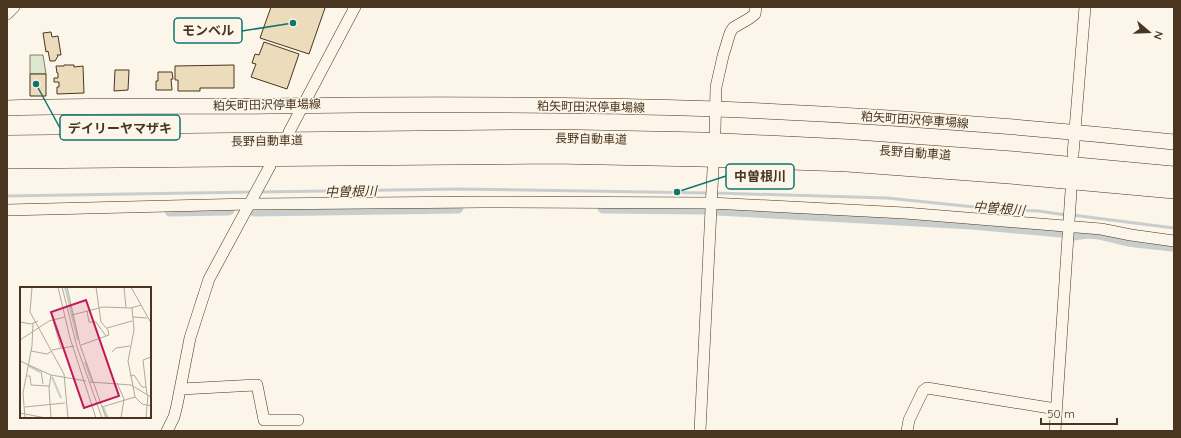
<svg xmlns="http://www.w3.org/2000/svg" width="1181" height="438" font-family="Quicksand,'Noto Sans JP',sans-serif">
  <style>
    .green { fill: #dce7d0; stroke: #887966 }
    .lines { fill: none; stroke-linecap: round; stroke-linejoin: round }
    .stream { stroke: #c9cecd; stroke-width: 3 }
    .canal { stroke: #c9cecd; stroke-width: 11 }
    .building { fill: #ecdcbc; stroke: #4a3520 }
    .minor-casing { stroke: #4a3520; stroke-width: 12 }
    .major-casing { stroke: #4a3520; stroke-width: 16 }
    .highway-casing { stroke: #4a3520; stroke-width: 18 }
    .minor { stroke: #fbf6e9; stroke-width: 11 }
    .major { stroke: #fbf6e9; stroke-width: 15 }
    .highway { stroke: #fbf6e9; stroke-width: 17 }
    .labels { text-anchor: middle; stroke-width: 3; stroke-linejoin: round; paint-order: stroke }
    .street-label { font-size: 12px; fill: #4a3520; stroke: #fbf6e9 }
    .water-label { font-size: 13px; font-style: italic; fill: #4a3520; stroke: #fbf6e9 }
    .inset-river { fill: none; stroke: #c9cecd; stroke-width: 2 }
    .inset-road { fill: none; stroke: #b4a999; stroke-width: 1 }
    .view { fill: #c2185b; fill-opacity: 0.15; stroke: #c2185b; stroke-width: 2 }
    .inset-edge { fill: none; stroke: #4a3520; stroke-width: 2 }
    .leader { fill: none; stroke: #0f766e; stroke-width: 1.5 }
    .callout-dot { fill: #0f766e; stroke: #fbf6e9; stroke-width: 1.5 }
    .callout { fill: #fbf6e9; stroke: #0f766e; stroke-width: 1.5 }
    .callout-label { font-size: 13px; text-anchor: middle; font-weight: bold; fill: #4a3520 }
  </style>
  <rect width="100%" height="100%" fill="#fbf6e9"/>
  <!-- green -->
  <path class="green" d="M30 55H43L46 74H30Z"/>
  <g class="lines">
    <!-- stream -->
    <path class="stream" d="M259 192 459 189 709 193
      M715 193 887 198 1004 210 1039 211 1066 215
      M7 196 253 192
      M1072 215 1174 228"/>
    <!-- canal -->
    <path class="canal" d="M603 208 705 209
      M717 210 972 224 1061 232
      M170 211 229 210
      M254 211 458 208
      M1075 235C1093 230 1110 237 1128 241 1142 243 1157 244 1171 246"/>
  </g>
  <!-- building -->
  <path class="building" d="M271 7H322L325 8 309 54 260 38Z
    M51 32 52 37 58 36 61 55H57L58 56 55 61H50L48 51 46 52 43 33Z
    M264 42 299 54 287 89 251 77 256 64 252 63 255 54 259 55Z
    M64 65H74V67L83 66 84 93 57 94V87H59V82H54V78H58V73H57L56 66H64Z
    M234 65V88H200V91H178V80H175V66Z
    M115 70H129L128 90 114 91Z
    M158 72H172L173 79H171L172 90H156V81H158Z
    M30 74H46V96H30Z"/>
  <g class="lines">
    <defs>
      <path id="minor" d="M7 14 14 7
        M715 131 716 87 723 56 730 33 733 28 750 18 755 14 756 7
        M289 132 355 7
        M1073 154 1085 7
        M7 210 249 204 483 202 711 203 905 213 1101 229 1131 235 1174 241
        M181 389 257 385 264 420H298
        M167 431 174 417 177 405 190 338 209 279 270 166
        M700 431 713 169
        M907 431 909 420 923 391 927 388 1056 409
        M1055 431 1071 191"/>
      <path id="major" d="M7 108C95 105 183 107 271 106 420 104 569 104 717 109 870 115 1022 126 1174 142"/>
      <path id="highway" d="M7 144 553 138 702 141 848 148 1013 160 1174 175
        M7 160 553 155 701 158 847 163 1009 175 1174 190"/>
    </defs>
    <!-- minor casing -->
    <use href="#minor" class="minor-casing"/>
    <!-- major casing -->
    <use href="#major" class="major-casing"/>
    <!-- highway casing -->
    <use href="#highway" class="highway-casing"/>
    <!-- minor -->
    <use href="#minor" class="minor"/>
    <!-- major -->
    <use href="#major" class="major"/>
    <!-- highway -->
    <use href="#highway" class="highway"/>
  </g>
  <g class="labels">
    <!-- street labels -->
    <g class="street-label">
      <text transform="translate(267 105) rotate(-1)" y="4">粕矢町田沢停車場線</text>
      <text transform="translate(591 107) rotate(1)" y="4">粕矢町田沢停車場線</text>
      <text transform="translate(915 120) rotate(4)" y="4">粕矢町田沢停車場線</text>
      <text transform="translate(591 139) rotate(1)" y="4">長野自動車道</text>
      <text transform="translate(267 141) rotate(-1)" y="4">長野自動車道</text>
      <text transform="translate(915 153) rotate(4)" y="4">長野自動車道</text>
    </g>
    <!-- water labels -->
    <g class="water-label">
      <text transform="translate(351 191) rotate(-1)" y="5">中曽根川</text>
      <text transform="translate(999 208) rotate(5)" y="5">中曽根川</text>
    </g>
  </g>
  <!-- overview -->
  <g transform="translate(20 287)">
    <rect width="131" height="131" fill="#fbf6e9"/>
    <path class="inset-river" d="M45 0 58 53M65 75 72 95M9 79 20 85M32 90 41 111M83 120 88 131"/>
    <path class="inset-road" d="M12 0 10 25 44 87 48 131M38 0 50 51 76 131M42 0 57 60 82 131M47 0 60 58 86 131M104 0 106 21M111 0 131 36M112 21 114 43 108 74 113 99M67 24 69 35H76L86 49M52 28 83 20 111 21 121 18M113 30 127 31M33 33 41 61M0 35 11 37 18 34M87 41 112 34M0 53 29 34 45 30M61 58 89 48 88 43 81 35 76 0M32 63 54 59M11 64 27 67 32 64M92 65 96 61 110 59M0 74 31 88 66 94M21 84 23 97M7 89H10L11 98 29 99M110 89 114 88 122 100H126M70 95 111 98 131 110M97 96 104 112 101 131M113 99 115 110 122 117 131 119M127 108 123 73 131 70M5 120 45 116M82 120 115 110M0 126 26 131M5 131 3 106 12 59 13 36M31 131 29 101 31 88M126 131 128 108"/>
    <path class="view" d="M66 13 99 109 64 121 31 25Z"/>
    <rect width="131" height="131" class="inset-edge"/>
  </g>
  <!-- callouts -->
  <path class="leader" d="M293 23L242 31M36 84L60 128M677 192L726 176"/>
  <g class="callout-dot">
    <circle cx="293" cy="23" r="4"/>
    <circle cx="36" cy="84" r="4"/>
    <circle cx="677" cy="192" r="4"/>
  </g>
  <g class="callout">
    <rect x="174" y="18" width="68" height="25" rx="4"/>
    <rect x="60" y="115" width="120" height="25" rx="4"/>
    <rect x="726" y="164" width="68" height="25" rx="4"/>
  </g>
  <g class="callout-label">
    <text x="208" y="35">モンベル</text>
    <text x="120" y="133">デイリーヤマザキ</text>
    <text x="760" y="181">中曽根川</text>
  </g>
  <!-- border -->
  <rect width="1181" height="438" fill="none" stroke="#4a3520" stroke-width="16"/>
  <!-- north arrow -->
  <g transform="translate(1149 32) rotate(109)" stroke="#fbf6e9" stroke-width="3" paint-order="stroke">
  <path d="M0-3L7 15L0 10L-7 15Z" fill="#4a3520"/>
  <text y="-6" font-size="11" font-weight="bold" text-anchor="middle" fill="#4a3520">N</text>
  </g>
  <!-- scale -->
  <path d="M1041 418v6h76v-6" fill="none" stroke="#4a3520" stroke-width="2"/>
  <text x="1047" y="418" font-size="12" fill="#4a3520" stroke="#fbf6e9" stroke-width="3" paint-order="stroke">50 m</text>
</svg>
